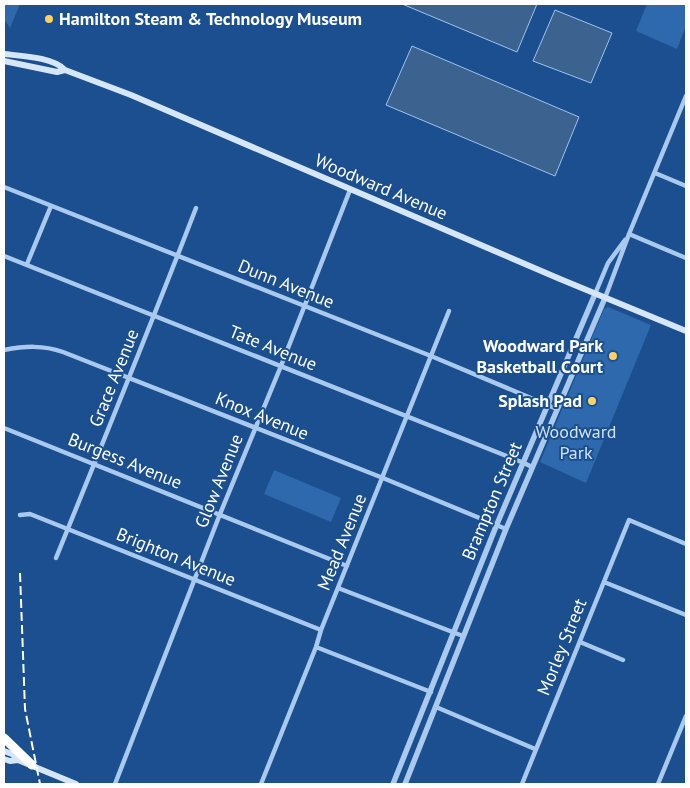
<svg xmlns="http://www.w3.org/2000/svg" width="690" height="788" font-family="'PT Sans',sans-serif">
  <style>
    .green { fill: #2e69ad }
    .water { fill: #3c6290; stroke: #9cc4f0 }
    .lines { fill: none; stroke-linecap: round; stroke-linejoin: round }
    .minor { stroke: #a9c9ee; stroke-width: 4.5 }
    .tertiary { stroke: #a9c9ee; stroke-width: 5.5 }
    .secondary { stroke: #d6e6fa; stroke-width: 6 }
    .motorway { stroke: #fff; stroke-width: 9 }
    .rail { stroke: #fff; stroke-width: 2; stroke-dasharray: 9 4; stroke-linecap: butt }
    .poi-dot { fill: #ffd166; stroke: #1b4f8f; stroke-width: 2 }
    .labels { text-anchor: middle; stroke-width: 4; stroke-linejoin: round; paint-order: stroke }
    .poi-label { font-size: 18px; font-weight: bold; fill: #fff; stroke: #1b4f8f; text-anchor: end }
    .street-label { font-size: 18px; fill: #fff; stroke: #1b4f8f }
    .park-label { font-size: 18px; fill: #cfe3fa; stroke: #1b4f8f }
  </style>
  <rect width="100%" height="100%" fill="#1b4f8f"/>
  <!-- green -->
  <path class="green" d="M4 4H20L10 28 4 19Z
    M647 4H686V26L677 49 636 31Z
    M608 307 651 325 586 483 540 462 604 309Z
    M274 470 341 498 331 522 264 494Z"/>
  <!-- water -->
  <path class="water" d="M402 4H537L517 52Z
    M555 10 612 33 591 83 533 61Z
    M412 46 579 117 555 176 386 105Z"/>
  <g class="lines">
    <!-- minor -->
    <path class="minor" d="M655 173 686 186
      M4 187 431 356 557 409
      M629 234 686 258
      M4 256 524 463 532 467
      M27 264 51 206
      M595 294 608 263 625 240
      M605 298 629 234 686 96
      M4 350C25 346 43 345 63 352L383 478 506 529
      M4 428 347 566
      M20 515 30 514 321 630
      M56 558C103 442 151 325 196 208
      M604 582 686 615
      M338 588 463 636
      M580 642 623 660
      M316 647 431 692
      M436 707 535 749
      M115 784 220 514 281 366 350 190
      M261 784 316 647 321 630 449 311
      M522 784 629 520 686 544
      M658 784 686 716"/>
    <!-- tertiary -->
    <path class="tertiary" d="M393 784 497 524 595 294
      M405 784 506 529 605 298"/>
    <!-- secondary -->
    <path class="secondary" d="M4 54C21 56 53 57 65 70L131 95 560 279 686 331
      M4 61 57 72 65 70
      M4 751 12 754 18 760 76 784
      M4 759 10 761 18 760"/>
    <!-- motorway -->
    <path class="motorway" d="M4 738 32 765"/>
    <!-- rail -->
    <path class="rail" d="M20 573 25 709 40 784"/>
  </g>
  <!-- markers -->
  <g class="poi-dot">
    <circle cx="49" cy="19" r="5"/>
    <circle cx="613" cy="356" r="5"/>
    <circle cx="592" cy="401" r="5"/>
  </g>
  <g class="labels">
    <!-- poi labels -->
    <g class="poi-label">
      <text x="59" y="25" text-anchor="start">Hamilton Steam &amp; Technology Museum</text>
      <text x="603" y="352">Woodward Park<tspan x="603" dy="21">Basketball Court</tspan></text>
      <text x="582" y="407">Splash Pad</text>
    </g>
    <!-- street labels -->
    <g class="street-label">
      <text transform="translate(381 187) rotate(23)" y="6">Woodward Avenue</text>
      <text transform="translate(286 284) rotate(22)" y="6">Dunn Avenue</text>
      <text transform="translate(273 348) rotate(22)" y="6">Tate Avenue</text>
      <text transform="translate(114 378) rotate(-68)" y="6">Grace Avenue</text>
      <text transform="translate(262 416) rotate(22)" y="6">Knox Avenue</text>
      <text transform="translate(125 461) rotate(22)" y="6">Burgess Avenue</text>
      <text transform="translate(219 481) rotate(-68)" y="6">Glow Avenue</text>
      <text transform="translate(492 501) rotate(-67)" y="6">Brampton Street</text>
      <text transform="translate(342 542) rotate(-68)" y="6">Mead Avenue</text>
      <text transform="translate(176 557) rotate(22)" y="6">Brighton Avenue</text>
      <text transform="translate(562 647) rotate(-68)" y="6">Morley Street</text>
    </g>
    <!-- park labels -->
    <g class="park-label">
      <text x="576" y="438">Woodward<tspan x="576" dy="21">Park</tspan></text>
    </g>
  </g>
  <!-- border -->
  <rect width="690" height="788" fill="none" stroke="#ffffff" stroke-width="10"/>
</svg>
